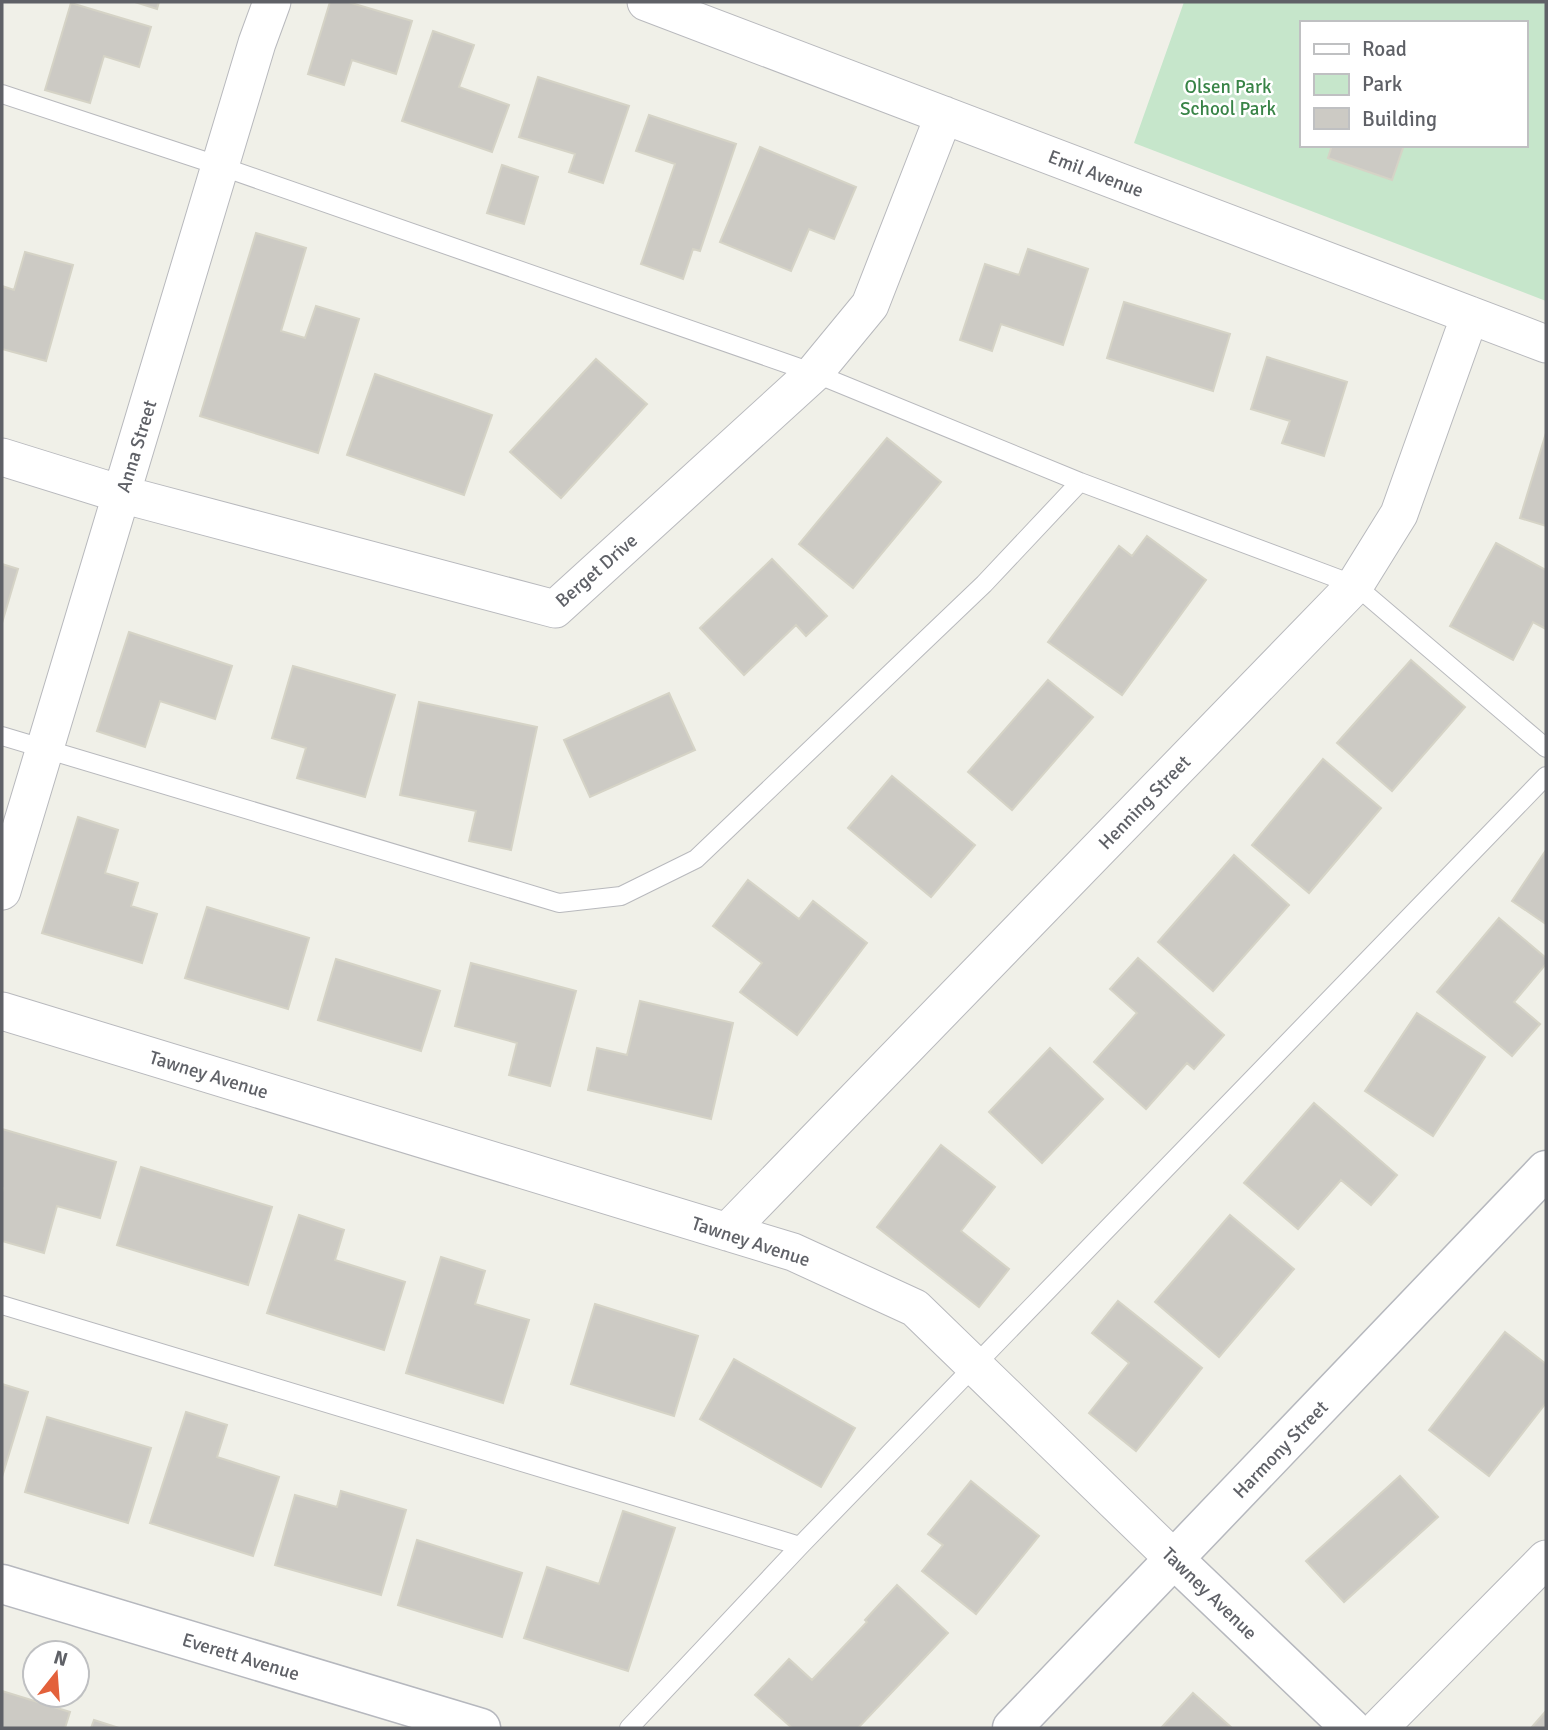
<svg xmlns="http://www.w3.org/2000/svg" width="1548" height="1730" font-family="Signika,sans-serif">
  <style>
    .green { fill: #c6e6cb; fill-rule: evenodd }
    .building { fill: #cccac4; stroke: #d5d3c6; stroke-width: 2 }
    .lines { fill: none; stroke-linecap: round; stroke-linejoin: round }
    .lane-casing { stroke: #b8b9bd; stroke-width: 20 }
    .street-casing { stroke: #b8b9bd; stroke-width: 39 }
    .secondary-casing { stroke: #b6b8be; stroke-width: 41 }
    .lane { stroke: #fff; stroke-width: 18 }
    .street { stroke: #fff; stroke-width: 37 }
    .secondary { stroke: #fff; stroke-width: 38 }
    .labels { text-anchor: middle; stroke-width: 5; stroke-linejoin: round; paint-order: stroke }
    .park-label { font-size: 19px; fill: #398447; stroke: #fff }
    .street-label { font-size: 19px; fill: #5f6167; stroke: #fff }
  </style>
  <rect width="100%" height="100%" fill="#f0f0e8"/>
  <!-- green -->
  <path class="green" d="M1184 2H1546V301L1134 143ZM1301 23H1525V145H1301Z"/>
  <!-- building -->
  <path class="building" d="M135 2H159L157 9Z
    M330 2H348L412 21 396 74 352 60 344 85 308 74Z
    M71 3 151 27 139 67 104 56 90 103 45 90Z
    M433 31 474 45 459 87 509 105 492 152 402 121Z
    M538 77 629 106 603 183 569 172 575 154 519 137Z
    M649 115 736 144 700 251 693 249 683 279 641 264 675 164 636 151Z
    M1332 145H1404L1392 180 1328 158Z
    M760 147 856 187 834 239 809 229 791 271 720 242Z
    M502 165 538 177 524 224 487 213Z
    M256 233 306 248 281 331 305 338 316 306 359 319 318 453 200 416Z
    M1028 249 1088 269 1063 345 1001 324 992 351 960 340 985 264 1019 275Z
    M25 252 73 265 46 361 2 349V286L14 290Z
    M1124 302 1230 334 1213 391 1107 358Z
    M1267 357 1347 382 1324 456 1282 443 1290 421 1251 409Z
    M596 359 647 404 561 498 510 452Z
    M375 374 492 415 464 495 347 455Z
    M1546 433V526L1520 518Z
    M887 438 941 482 853 588 799 544Z
    M1147 536 1206 580 1122 695 1048 642 1119 546 1132 556Z
    M1496 543 1546 570V629L1533 622 1513 660 1450 626Z
    M772 559 827 616 806 636 796 625 744 675 700 628Z
    M2 564 18 569 2 623Z
    M129 632 232 666 215 719 160 701 145 747 97 731Z
    M1411 660 1465 707 1392 791 1337 743Z
    M293 666 395 695 365 797 297 778 306 748 272 738Z
    M1048 680 1093 717 1012 810 968 772Z
    M669 693 695 750 590 797 564 740Z
    M419 702 537 727 511 850 469 841 476 811 400 795Z
    M1323 759 1381 808 1309 893 1252 845Z
    M892 776 975 845 931 897 848 828Z
    M78 817 118 830 105 873 138 883 131 906 157 914 142 963 42 933Z
    M1546 850V924L1512 901Z
    M1234 855 1289 905 1213 991 1158 942Z
    M748 880 799 919 813 901 867 943 797 1035 740 992 762 963 713 926Z
    M207 907 309 938 288 1009 185 978Z
    M1499 918 1546 958V964L1514 1002 1540 1024 1512 1056 1437 992Z
    M1138 958 1224 1035 1194 1069 1187 1063 1146 1109 1094 1062 1137 1013 1110 989Z
    M336 959 440 991 421 1051 318 1020Z
    M471 963 576 991 550 1086 509 1075 517 1043 455 1026Z
    M640 1001 733 1023 711 1119 588 1090 597 1048 627 1055Z
    M1417 1013 1485 1057 1433 1136 1365 1091Z
    M1050 1048 1103 1099 1042 1163 989 1112Z
    M1314 1103 1397 1175 1371 1205 1341 1180 1298 1229 1244 1183Z
    M2 1129 116 1162 100 1218 57 1206 44 1253 2 1241V1193L3 1188 2 1187Z
    M941 1145 995 1187 961 1231 1009 1269 979 1307 877 1227Z
    M141 1167 272 1207 248 1285 117 1245Z
    M299 1215 344 1230 335 1260 405 1282 384 1350 267 1313Z
    M1230 1215 1294 1269 1219 1357 1155 1302Z
    M441 1257 485 1271 475 1304 529 1320 503 1403 406 1373Z
    M1118 1301 1202 1368 1136 1451 1089 1413 1129 1363 1092 1333Z
    M595 1304 698 1336 674 1416 571 1384Z
    M1505 1332 1546 1364V1403L1489 1476 1429 1430Z
    M734 1359 855 1428 821 1487 700 1419Z
    M2 1384 28 1392 2 1477Z
    M186 1412 227 1425 217 1457 279 1477 253 1556 150 1523Z
    M47 1417 151 1448 128 1523 25 1492Z
    M1400 1476 1438 1517 1344 1602 1306 1561Z
    M971 1481 1039 1536 976 1614 922 1571 943 1545 928 1534Z
    M341 1491 406 1510 381 1595 275 1565 295 1495 337 1507Z
    M623 1511 675 1528 628 1671 524 1638 547 1567 599 1584Z
    M417 1540 522 1573 502 1637 398 1605Z
    M897 1585 948 1633 858 1728H792L755 1695 789 1659 812 1680 867 1622 865 1620Z
    M2 1691 70 1712 65 1728H2Z
    M1193 1693 1232 1728H1161Z
    M1546 1711V1728H1531Z
    M94 1720 119 1728H91Z"/>
  <g class="lines">
    <defs>
      <path id="lane" d="M2 94 220 166 814 373 1080 482 1355 585 1546 748
        M2 736 559 903 621 896 696 859 984 584 1080 482
        M2 1305 800 1546
        M629 1728 800 1546 1546 776"/>
      <path id="street" d="M646 2 1546 344
        M2 457 121 494 555 609 814 373 870 305 944 115
        M2 891 257 43 272 2
        M2 1011 793 1252 915 1308 1174 1559
        M727 1232 1355 585 1399 514 1470 315
        M1379 1728 1546 1559"/>
      <path id="secondary" d="M1174 1559 1351 1728
        M2 1584 481 1728
        M1012 1728 1546 1170"/>
    </defs>
    <!-- lane casing -->
    <use href="#lane" class="lane-casing"/>
    <!-- street casing -->
    <use href="#street" class="street-casing"/>
    <!-- secondary casing -->
    <use href="#secondary" class="secondary-casing"/>
    <!-- lane -->
    <use href="#lane" class="lane"/>
    <!-- street -->
    <use href="#street" class="street"/>
    <!-- secondary -->
    <use href="#secondary" class="secondary"/>
  </g>
  <g class="labels">
    <!-- park labels -->
    <g class="park-label">
      <text x="1228" y="93">Olsen Park<tspan x="1228" dy="22">School Park</tspan></text>
    </g>
    <!-- street labels -->
    <g class="street-label">
      <text transform="translate(1096 173) rotate(21)" y="7">Emil Avenue</text>
      <text transform="translate(136 446) rotate(-73)" y="7">Anna Street</text>
      <text transform="translate(596 570) rotate(-41)" y="7">Berget Drive</text>
      <text transform="translate(1144 802) rotate(-46)" y="7">Henning Street</text>
      <text transform="translate(209 1074) rotate(17)" y="7">Tawney Avenue</text>
      <text transform="translate(751 1241) rotate(18)" y="7">Tawney Avenue</text>
      <text transform="translate(1280 1449) rotate(-46)" y="7">Harmony Street</text>
      <text transform="translate(1210 1593) rotate(44)" y="7">Tawney Avenue</text>
      <text transform="translate(241 1656) rotate(17)" y="7">Everett Avenue</text>
    </g>
  </g>
  <!-- border -->
  <rect width="1548" height="1730" fill="none" stroke="#5f6167" stroke-width="7"/>
  <!-- legend -->
  <rect x="1300" y="21" width="228" height="126" fill="#ffffff" stroke="#bfc0c2" stroke-width="2"/>
  <rect x="1314" y="44" width="35" height="10" fill="#ffffff" stroke="#bfc0c2" stroke-width="2"/>
  <text x="1362" y="56" font-size="21" fill="#5f6167">Road</text>
  <rect x="1314" y="74" width="35" height="21" fill="#c6e6cb" stroke="#bfc0c2" stroke-width="2"/>
  <text x="1362" y="91" font-size="21" fill="#5f6167">Park</text>
  <rect x="1314" y="108" width="35" height="21" fill="#cccac4" stroke="#bfc0c2" stroke-width="2"/>
  <text x="1362" y="126" font-size="21" fill="#5f6167">Building</text>
  <!-- north arrow -->
  <g transform="translate(56 1674) rotate(17)"><circle r="33" fill="#ffffff" stroke="#bfc0c2" stroke-width="2"/>
  <path d="M0-5L12 26L0 18L-12 26Z" fill="#e3613b"/>
  <text y="-10" font-size="19" font-weight="bold" text-anchor="middle" fill="#5f6167">N</text>
  </g>
</svg>
